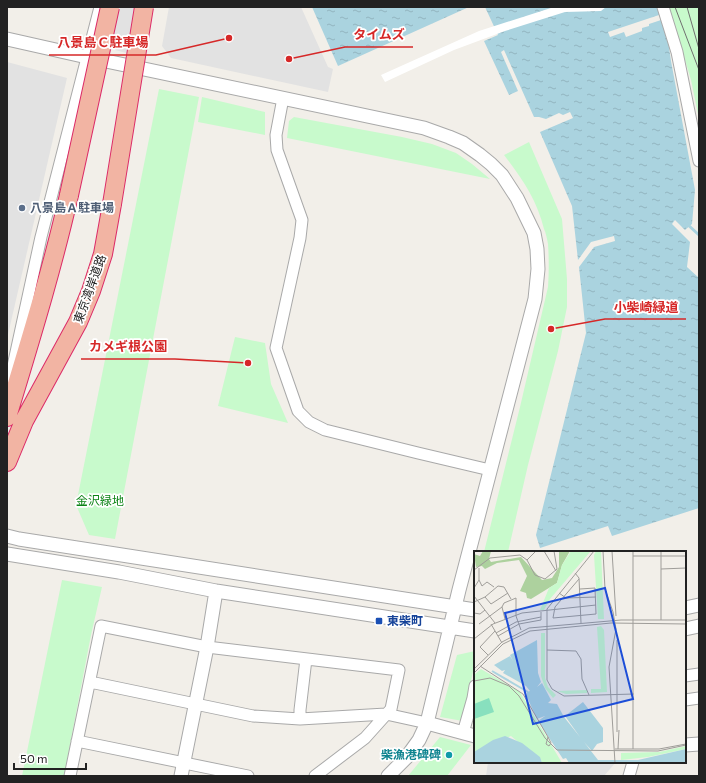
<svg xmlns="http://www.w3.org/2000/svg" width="706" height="783" font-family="Commissioner,'Noto Sans JP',sans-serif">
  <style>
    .park { fill: #c8facc }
    .parking { fill: #e2e2e2 }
    .water { fill: url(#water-ripples) }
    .pier { fill: #fff }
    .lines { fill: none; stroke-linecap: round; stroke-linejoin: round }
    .stream { stroke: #aad3df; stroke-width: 3 }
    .minor-casing { stroke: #a9a9a9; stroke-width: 13 }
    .tertiary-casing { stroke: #a9a9a9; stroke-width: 15 }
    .trunk-casing { stroke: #dc2a67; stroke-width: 20 }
    .minor { stroke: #fff; stroke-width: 11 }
    .tertiary { stroke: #fff; stroke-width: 13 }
    .trunk { stroke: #f2b4a3; stroke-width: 18 }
    .tram { stroke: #707070; stroke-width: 1 }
    .trunk-bridge-casing { stroke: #dc2a67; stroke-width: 20; stroke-linecap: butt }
    .trunk-bridge { stroke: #f2b4a3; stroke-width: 18 }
    .service-dot { fill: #5c6f8a; stroke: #fff; stroke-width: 1.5 }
    .transit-dot { fill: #1a4fb4; stroke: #fff; stroke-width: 1.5 }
    .culture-dot { fill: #0f9aa8; stroke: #fff; stroke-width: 1.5 }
    .labels { text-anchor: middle; stroke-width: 3.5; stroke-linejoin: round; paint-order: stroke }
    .service-label { font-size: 12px; font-weight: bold; fill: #4e5e75; stroke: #fff; text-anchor: start }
    .street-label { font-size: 12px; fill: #222; stroke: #fff }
    .park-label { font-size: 12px; fill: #0c8416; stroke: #fff }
    .transit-label { font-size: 12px; font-weight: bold; fill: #164399; stroke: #fff; text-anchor: start }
    .culture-label { font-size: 12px; font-weight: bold; fill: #0d838f; stroke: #fff; text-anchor: end }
    .inset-river { fill: none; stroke: #aad3df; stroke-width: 2 }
    .inset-road { fill: none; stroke: #9f9d99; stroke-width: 1 }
    .view { fill: #1d4ed8; fill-opacity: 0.15; stroke: #1d4ed8; stroke-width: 2 }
    .inset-edge { fill: none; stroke: #222; stroke-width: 2 }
    .leader { fill: none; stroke: #d62828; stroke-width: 1.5 }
    .callout-dot { fill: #d62828; stroke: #fff; stroke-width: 1.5 }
    .callout-label { font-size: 13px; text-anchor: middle; font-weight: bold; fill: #d62828; stroke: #fff; stroke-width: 3.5; stroke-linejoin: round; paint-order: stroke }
  </style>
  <defs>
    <pattern id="water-ripples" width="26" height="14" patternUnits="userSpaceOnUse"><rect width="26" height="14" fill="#aad3df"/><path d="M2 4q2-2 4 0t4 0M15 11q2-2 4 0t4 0" fill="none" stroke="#92b5bf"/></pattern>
  </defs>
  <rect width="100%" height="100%" fill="#f2efe9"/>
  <!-- park -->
  <path class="park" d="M669 7H699V119L691 80Z
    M159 89 199 97 115 539 89 535 76 505Z
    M202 97 265 112V135L198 122Z
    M294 117 402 137 432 144 456 153 472 164 490 179 287 138 289 121Z
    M529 142 562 219 567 279V307L558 351 528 465 508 552H484L520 407 548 287C549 273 549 258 548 244 547 239 546 233 544 229 537 200 522 178 504 155Z
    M235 337 265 343 271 384 288 423 218 406Z
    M62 580 102 587 91 635 64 776H22Z
    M475 651V661L463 721 440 717 457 655Z
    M440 737 471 745 447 776H408Z"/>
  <!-- parking -->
  <path class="parking" d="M106 7H145L134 55 96 45Z
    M169 7H301L328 67 333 69 328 92 171 58 162 46Z
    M7 62 67 78 7 339Z
    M488 762H616L604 776H486Z"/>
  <!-- water -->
  <path class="water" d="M312 7H469L338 66Z
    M485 7H660L662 14 608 32 610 37 624 32 626 37 642 31V28L649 26V24L664 19 666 27 671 61 695 190 692 224 685 230 675 220 672 224 690 242 687 267 699 278V508L612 536 608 526 540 548 536 535 586 333 579 267 594 247 615 241 614 236 591 242 578 260 572 206 540 132 573 118 570 112 563 115 559 113 546 119 539 117H534L504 50 501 52 518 91 509 95 484 41 498 35Z"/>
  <!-- pier -->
  <path class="pier" d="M554 7H606L601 11 565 12 505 31 454 50 385 82 381 75 479 31Z"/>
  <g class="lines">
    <!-- stream -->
    <path class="stream" d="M687 224 699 235"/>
    <defs>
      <path id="minor" d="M663 7 677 52 699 161
        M283 98 276 135 277 150 302 220 300 238 276 348 298 411 309 422 325 430 418 453 490 470
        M10 380 41 237 100 7
        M685 676 699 674
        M90 682 253 716 300 719 386 714 427 723
        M685 700 699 698
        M300 719V710L306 659
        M463 733 473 698 475 686
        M77 741 248 776
        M70 776 101 626 207 647 399 670 391 709 365 738 315 776
        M629 776 633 762"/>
      <path id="tertiary" d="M7 39 87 57 424 128 449 137 463 143 480 155 491 164 502 175 517 198 534 233 537 249 538 269 535 299 459 590 427 723 419 740 406 758 388 776
        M7 536 19 539 475 610
        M7 554 119 572 216 591 475 631
        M685 608 699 605
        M685 629 699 626
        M427 723 475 736
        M685 745 699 744
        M181 776 207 647 216 591"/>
      <path id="trunk" d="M7 417C29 344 52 270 69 195
        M7 462 24 421 78 322 91 291 103 254 112 204"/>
    </defs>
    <!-- minor casing -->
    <use href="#minor" class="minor-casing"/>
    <!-- tertiary casing -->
    <use href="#tertiary" class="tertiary-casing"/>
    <!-- trunk casing -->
    <use href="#trunk" class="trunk-casing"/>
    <!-- minor -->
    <use href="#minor" class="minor"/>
    <!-- tertiary -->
    <use href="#tertiary" class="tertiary"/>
    <!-- trunk -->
    <use href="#trunk" class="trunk"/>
    <!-- tram -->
    <path class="tram" d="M675 7 699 70
      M687 7 699 49"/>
    <defs>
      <path id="trunk-bridge" d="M69 195 110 7
        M112 204 144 7"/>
    </defs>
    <!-- trunk-bridge casing -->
    <use href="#trunk-bridge" class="trunk-bridge-casing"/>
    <!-- trunk-bridge -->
    <use href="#trunk-bridge" class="trunk-bridge"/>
  </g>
  <!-- markers -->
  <circle class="service-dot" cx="22" cy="208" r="4"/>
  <rect class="transit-dot" x="375" y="617" width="8" height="8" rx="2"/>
  <circle class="culture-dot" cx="449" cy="755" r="4"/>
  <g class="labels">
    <!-- service labels -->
    <g class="service-label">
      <text x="30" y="212">八景島Ａ駐車場</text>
    </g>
    <!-- street labels -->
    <g class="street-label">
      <text transform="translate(90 289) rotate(-70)" y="4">東京湾岸道路</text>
    </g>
    <!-- park labels -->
    <g class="park-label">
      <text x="100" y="505">金沢緑地</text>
    </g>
    <!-- transit labels -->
    <g class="transit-label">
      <text x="387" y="625">東柴町</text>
    </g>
    <!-- culture labels -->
    <g class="culture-label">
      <text x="441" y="759">柴漁港碑碑</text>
    </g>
  </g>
  <!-- overview -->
  <g transform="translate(474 551)">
    <rect width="212" height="212" fill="#f2efe9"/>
    <path d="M9 0H17L15 8 17 11 47 6 68 29 78 27 85 16V0H96L88 14 83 32 57 48 53 47 52 42 46 40 53 25 45 9 23 12 11 18 8 15 2 16 0 3 6 5Z" fill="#add19e"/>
    <path d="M97 0 116 1 76 48 70 59H66L75 37 83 32 88 14ZM122 0H127L130 68H124L120 4ZM127 75 130 79 133 141 117 142V138H127L123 76ZM67 82H71V127L74 136 82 144 79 147 71 137 67 125ZM7 118 46 141 88 212H69L37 185 14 194 0 204V124ZM113 139V142L92 143 83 140ZM212 195V198L174 206 147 209V202L185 201Z" fill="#c8facc"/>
    <path d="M15 147 20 161 0 168V153Z" fill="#88e0be"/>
    <path d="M63 89 64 122 67 131 63 136 68 132 77 149 74 152 83 153 90 166 106 186 91 165 109 151 129 177V191L123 193 118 200 110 191 124 209H164L212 198V212H95L92 207 89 208 64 170 71 165 63 168 53 146V141L56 140 52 135 29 122 31 119 28 120 20 114 36 105 39 110 36 104ZM31 185 48 192 66 206 68 212H0V201L19 189Z" fill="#aad3df"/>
    <path class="inset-river" d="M18 120 54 141"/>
    <path class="inset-road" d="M70 0 82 20M120 0 73 58V129L78 138 90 145 160 143M129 0 131 38 139 61 142 78 135 116 141 212M138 0 142 65M159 0V198M187 0V69M159 5H212M53 9 62 0M187 18 212 17M0 19 16 7 46 4 53 9 61 24 71 28 83 18 80 0M101 22 105 27 107 72M105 28 81 56 79 67 122 63 121 37 106 38M5 29 8 35 13 31 20 36M0 37 5 29V17M85 42 92 47 122 46M0 45 21 72M11 46 17 53 34 42M0 51 11 46 24 35 30 36 37 48M28 56 31 68M0 62 6 63 11 59M5 73 28 56 30 52 42 47V65L47 79M17 73 28 92M22 82 42 71 67 66M24 85 45 73 67 69V61M0 88 19 73 48 62 122 54M143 89V181M73 99 102 100 107 108 108 128 115 144M14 104 6 96 21 80M6 115 49 143 74 186 72 193 75 195 77 192 74 186M0 118 28 91 55 77 147 69H212M0 122 29 93 56 80 137 72 212 73M0 130 16 127 35 135 45 145 71 187 83 199 184 200 212 194M141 198H185L212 193M144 198 145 179"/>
    <path class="view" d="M131 37 159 148 59 173 31 62Z"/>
    <rect width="212" height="212" class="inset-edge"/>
  </g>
  <!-- callouts -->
  <path class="leader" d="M289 59L345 47H413M229 38L156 55H49M551 329L605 319H686M248 363L175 359H81"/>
  <g class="callout-dot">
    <circle cx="289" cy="59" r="4"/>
    <circle cx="229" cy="38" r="4"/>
    <circle cx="551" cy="329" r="4"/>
    <circle cx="248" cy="363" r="4"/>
  </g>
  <g class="callout-label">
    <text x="379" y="39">タイムズ</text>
    <text x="103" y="47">八景島Ｃ駐車場</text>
    <text x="646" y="312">小柴崎緑道</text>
    <text x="128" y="351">カメギ根公園</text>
  </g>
  <!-- border -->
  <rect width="706" height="783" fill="none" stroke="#222222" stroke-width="16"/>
  <!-- scale -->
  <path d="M14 763v6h72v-6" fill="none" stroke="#222222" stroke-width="2"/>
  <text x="20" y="763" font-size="12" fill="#222222" stroke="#ffffff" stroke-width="3" paint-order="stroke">50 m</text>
</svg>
